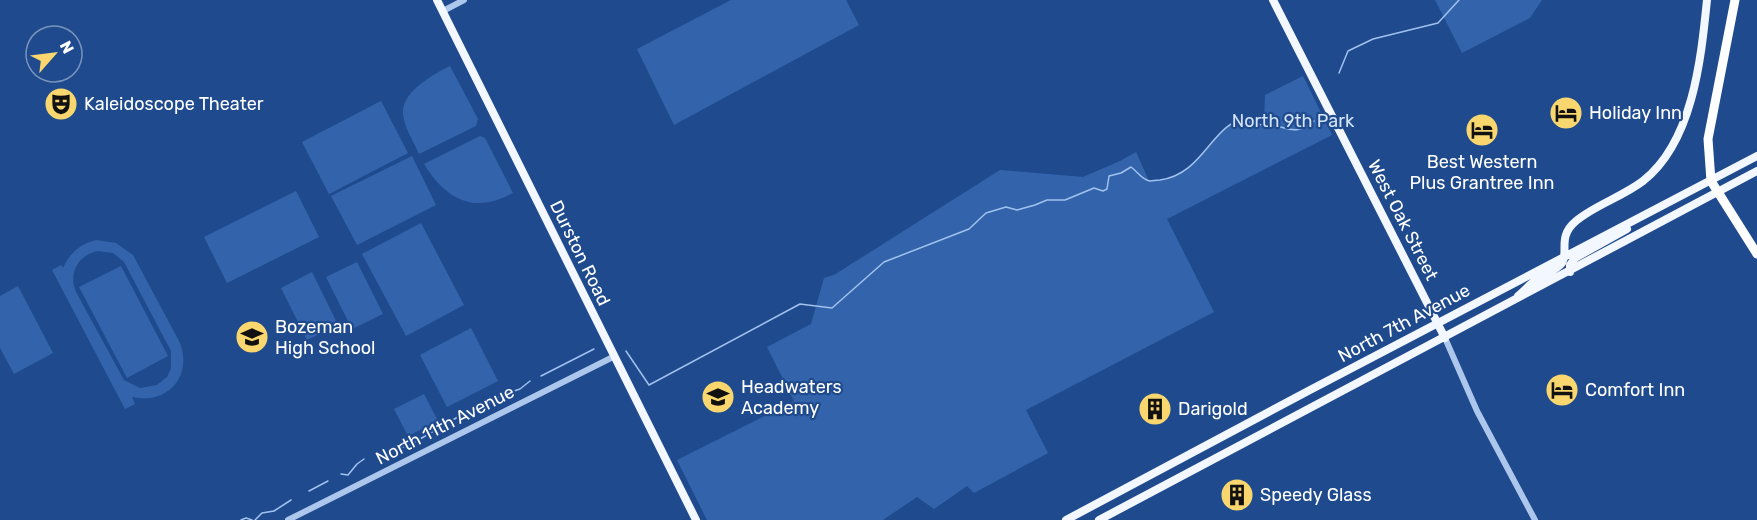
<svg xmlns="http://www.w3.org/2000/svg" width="1757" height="520" font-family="Rubik,sans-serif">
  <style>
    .green { fill: #3364ab; fill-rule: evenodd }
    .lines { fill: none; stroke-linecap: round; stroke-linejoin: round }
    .stream { stroke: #a1c2ee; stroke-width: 1.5 }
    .minor { stroke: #adc7ec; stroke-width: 6 }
    .major { stroke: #f3f7ff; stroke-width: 8 }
    .highway { stroke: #fff; stroke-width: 9 }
    .labels { text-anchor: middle; stroke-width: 4.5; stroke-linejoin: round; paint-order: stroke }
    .poi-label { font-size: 18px; fill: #fff; stroke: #1f4b8e; text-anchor: start }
    .park-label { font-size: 18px; fill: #d3e3f9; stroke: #1f4b8e }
    .street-label { font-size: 18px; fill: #fff; stroke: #1f4b8e }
  </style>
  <rect width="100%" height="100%" fill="#1f4b8e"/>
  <!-- green -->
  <path class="green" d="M731 0H846L859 25 674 125 637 49Z
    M1435 0H1542L1530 18 1462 53Z
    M450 66 478 119 476 126 419 154C414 142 404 127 403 114 401 92 434 74 450 66Z
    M1303 76 1332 135 1167 219 1214 312 1026 410 1048 453 974 493 967 486 934 509 917 497 883 520H707L677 460 794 401 767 347 811 324 824 278 834 275 1000 170 1083 177 1120 161 1136 152 1149 181C1157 180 1166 180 1173 177 1204 166 1216 121 1247 119L1253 126 1264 123 1265 95Z
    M381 101 408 153 329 194 302 142Z
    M480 136 485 138 513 193C473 215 446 199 424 164Z
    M412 156 436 205 357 245 331 196Z
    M296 191 319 237 227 283 204 237Z
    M421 223 464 305 406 336 362 254Z
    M96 240 116 243 133 255 179 341C194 375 168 405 132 397L135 404 125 409 52 270 61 265 63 268C70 253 80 244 96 240ZM98 251 113 253 124 262 171 351V368L167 377 157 385 140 388 124 380 76 292C68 273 78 255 98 251Z
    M357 262 383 314 352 329 326 277Z
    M121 266 168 356 127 378 79 287Z
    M312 272 338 325 307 340 281 288Z
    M18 286 53 353 14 374 0 348V296Z
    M471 328 498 381 447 407 420 355Z
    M424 394 438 421 408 436 394 409Z"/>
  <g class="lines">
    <!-- stream -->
    <path class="stream" d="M1339 73 1348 51 1373 39 1438 23 1459 0
      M626 351 649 385 800 304 832 308 884 262 969 229 986 213 1006 207 1017 210 1035 205 1047 200H1065L1094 188 1103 191 1107 189 1109 176 1121 173 1131 167C1138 172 1142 180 1150 181 1153 181 1156 180 1160 180 1205 174 1212 121 1247 119L1253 126C1281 118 1290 142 1314 121
      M541 376 594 349
      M390 449 408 446 463 414 486 405 502 395 520 389 530 381
      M341 474 348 475 357 464 364 459
      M309 491 328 481
      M241 520 246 518 252 520
      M255 520 262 513 274 511 291 500"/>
    <!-- minor -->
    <path class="minor" d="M443 11 464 0
      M1445 338 1477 411 1535 520
      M288 520 615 356"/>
    <!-- major -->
    <path class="major" d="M437 0 696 520
      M1273 0 1445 338
      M1570 272V265L1575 258 1627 229
      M1518 296C1525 290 1531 283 1539 278 1546 273 1557 270 1562 263 1569 251 1557 237 1576 221 1595 205 1622 197 1643 181 1693 142 1701 59 1707 0
      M1066 520 1310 390 1757 156
      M1099 520 1757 171"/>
    <!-- highway -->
    <path class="highway" d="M1735 0 1708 139 1711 181 1757 254"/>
  </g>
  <!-- icons -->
  <defs>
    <symbol id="theatre-disc" viewBox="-11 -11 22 22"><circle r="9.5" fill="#fad76e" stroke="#1f4b8e"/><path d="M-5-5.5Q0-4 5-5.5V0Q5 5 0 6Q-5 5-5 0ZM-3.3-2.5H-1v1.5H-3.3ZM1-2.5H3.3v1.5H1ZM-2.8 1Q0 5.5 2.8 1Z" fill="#111"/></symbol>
    <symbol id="hotel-disc" viewBox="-11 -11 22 22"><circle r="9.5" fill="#fad76e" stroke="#1f4b8e"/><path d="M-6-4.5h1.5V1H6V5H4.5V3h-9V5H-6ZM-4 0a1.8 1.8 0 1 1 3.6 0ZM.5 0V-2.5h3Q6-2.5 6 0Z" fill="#111"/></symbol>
    <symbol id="school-disc" viewBox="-11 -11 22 22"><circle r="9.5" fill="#fad76e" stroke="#1f4b8e"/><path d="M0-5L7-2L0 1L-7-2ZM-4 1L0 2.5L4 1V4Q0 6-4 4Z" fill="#111"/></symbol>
    <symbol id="building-disc" viewBox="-11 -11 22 22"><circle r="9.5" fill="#fad76e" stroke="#1f4b8e"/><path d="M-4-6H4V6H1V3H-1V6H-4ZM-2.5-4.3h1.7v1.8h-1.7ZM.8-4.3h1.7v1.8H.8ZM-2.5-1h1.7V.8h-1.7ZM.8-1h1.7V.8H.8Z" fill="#111"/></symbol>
  </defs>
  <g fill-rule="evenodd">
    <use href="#theatre-disc" x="42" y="85" width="38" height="38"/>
    <use href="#hotel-disc" x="1547" y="94" width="38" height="38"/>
    <use href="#hotel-disc" x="1463" y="111" width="38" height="38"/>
    <use href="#school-disc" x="233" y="318" width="38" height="38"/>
    <use href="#hotel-disc" x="1543" y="371" width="38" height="38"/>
    <use href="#school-disc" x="699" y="378" width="38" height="38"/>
    <use href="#building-disc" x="1136" y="390" width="38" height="38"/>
    <use href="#building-disc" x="1218" y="476" width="38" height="38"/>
  </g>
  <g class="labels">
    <!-- poi labels -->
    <g class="poi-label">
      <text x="84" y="110">Kaleidoscope Theater</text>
      <text x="1589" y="119">Holiday Inn</text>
      <text x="1482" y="168" text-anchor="middle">Best Western<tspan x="1482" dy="21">Plus Grantree Inn</tspan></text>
      <text x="275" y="333">Bozeman<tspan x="275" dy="21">High School</tspan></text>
      <text x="741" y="393">Headwaters<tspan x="741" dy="21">Academy</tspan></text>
      <text x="1585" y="396">Comfort Inn</text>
      <text x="1178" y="415">Darigold</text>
      <text x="1260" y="501">Speedy Glass</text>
    </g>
    <!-- park labels -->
    <g class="park-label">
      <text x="1293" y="127">North 9th Park</text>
    </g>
    <!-- street labels -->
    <g class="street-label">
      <text transform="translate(1403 220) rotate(63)" y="6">West Oak Street</text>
      <text transform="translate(580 253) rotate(64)" y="6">Durston Road</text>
      <text transform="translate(1404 323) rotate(-28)" y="6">North 7th Avenue</text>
      <text transform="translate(445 425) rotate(-27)" y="6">North 11th Avenue</text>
    </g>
  </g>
  <!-- north arrow -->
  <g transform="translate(54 54) rotate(62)"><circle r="28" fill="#1f4b8e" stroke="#7993bb" stroke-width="1.5"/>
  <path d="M0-4.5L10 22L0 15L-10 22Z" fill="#fad76e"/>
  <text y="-9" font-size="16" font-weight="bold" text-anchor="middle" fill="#ffffff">N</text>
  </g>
</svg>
